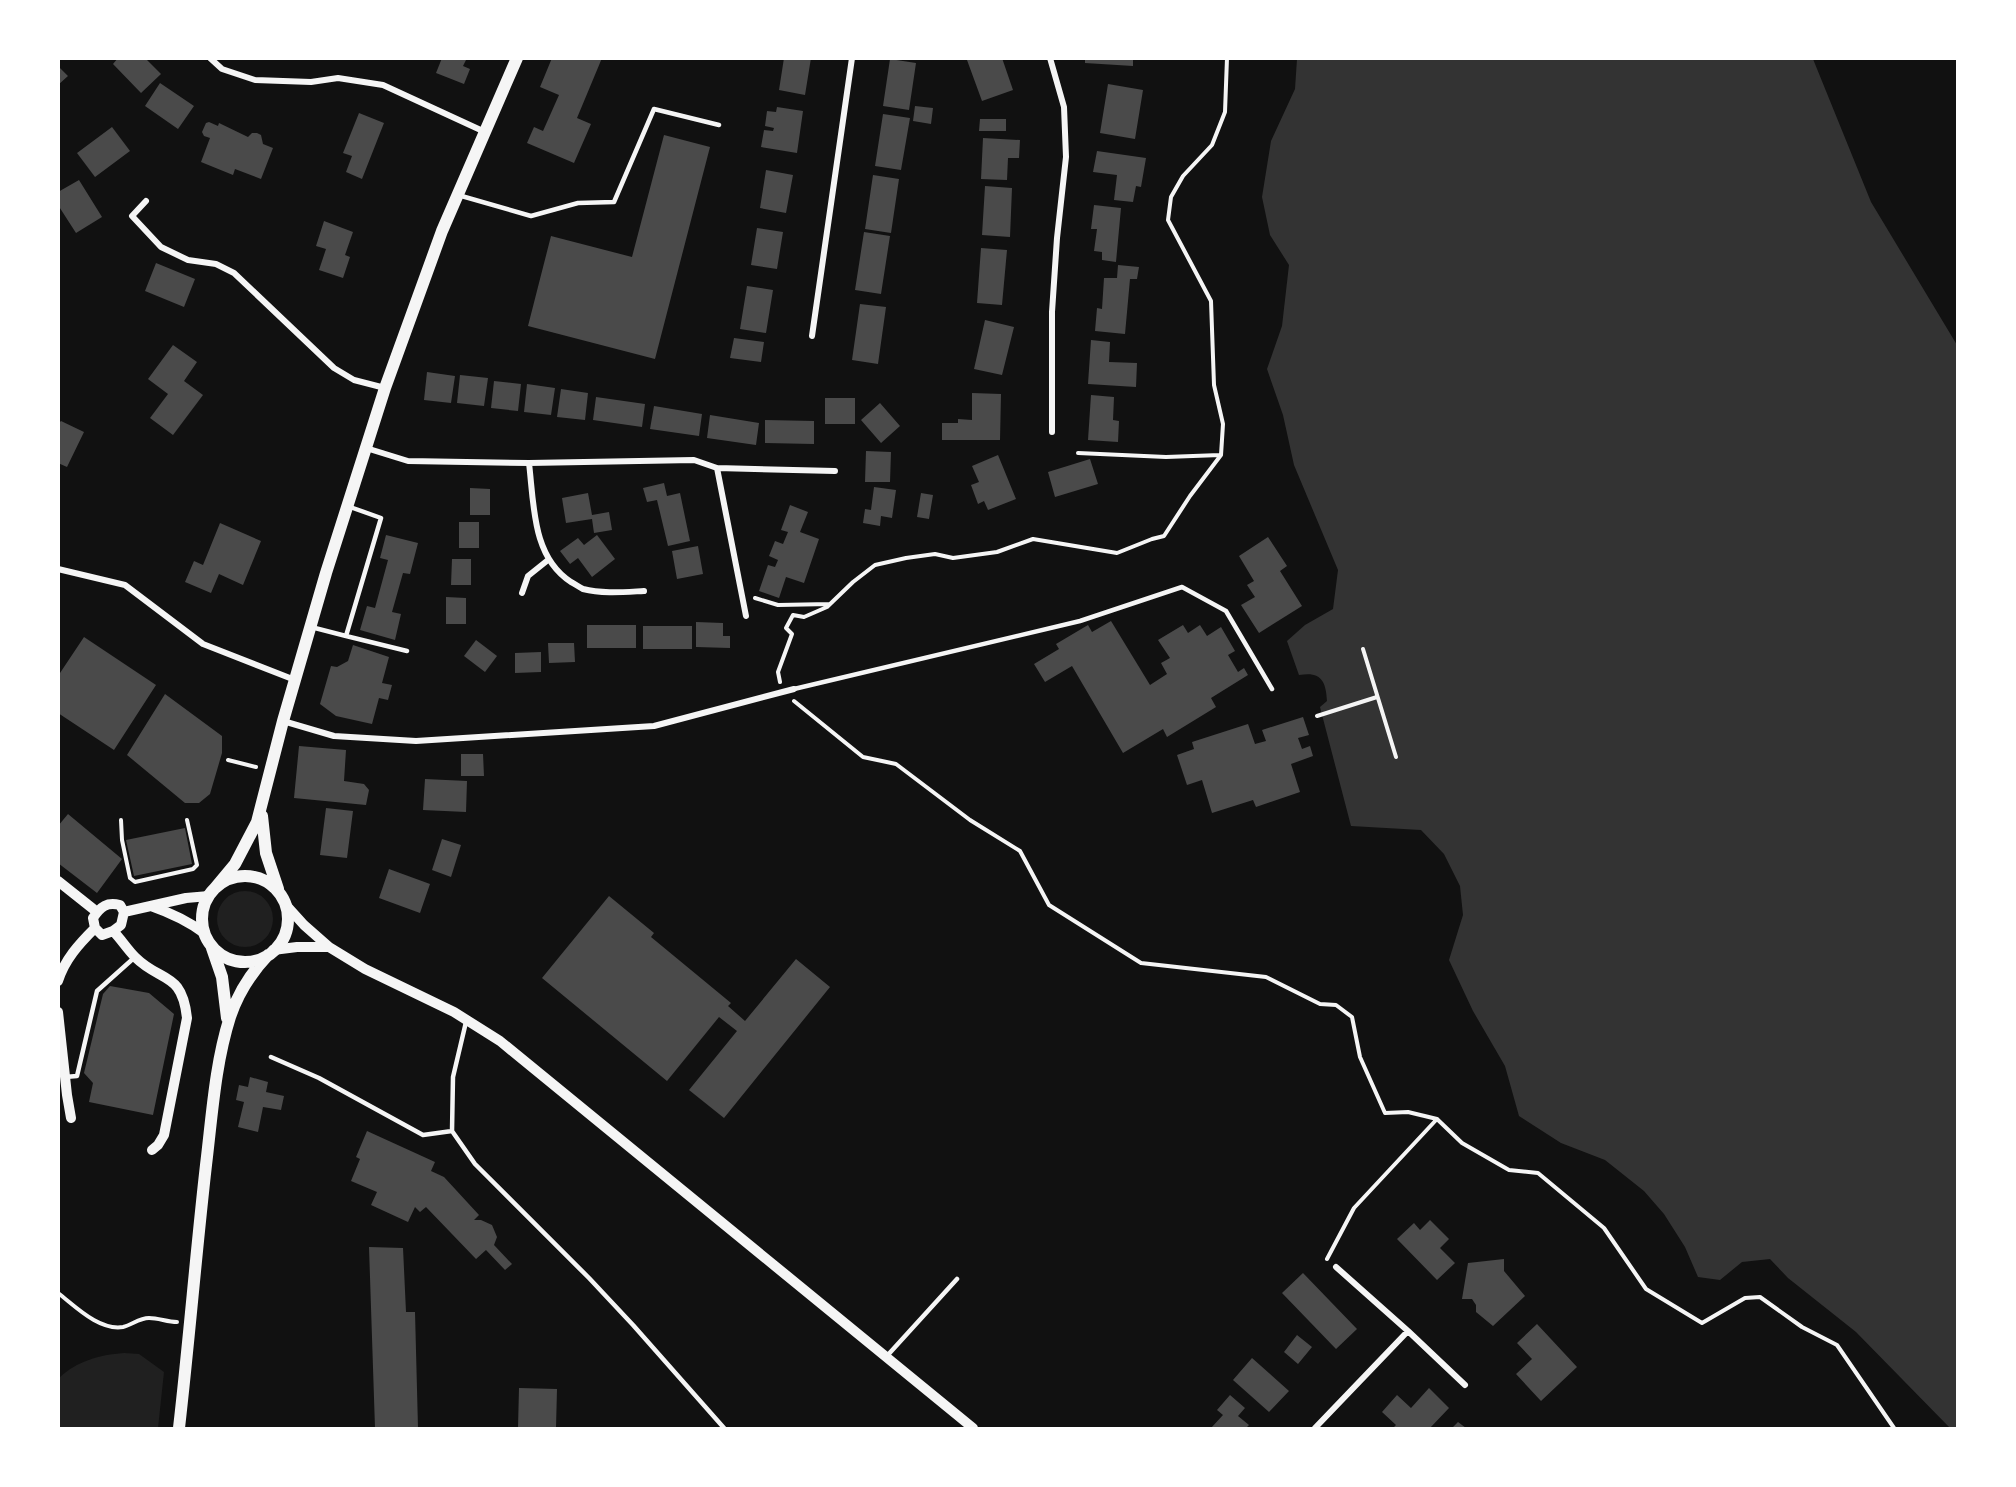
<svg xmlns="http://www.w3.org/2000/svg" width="2016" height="1487" font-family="'Nunito Sans',sans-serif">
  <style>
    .green { fill: #202020 }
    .water { fill: #333 }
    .building { fill: #4a4a4a }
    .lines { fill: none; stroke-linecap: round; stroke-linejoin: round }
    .path { stroke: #f5f5f5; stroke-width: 4 }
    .service { stroke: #f5f5f5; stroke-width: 4.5 }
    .minor { stroke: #f5f5f5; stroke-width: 6 }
    .tertiary { stroke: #f5f5f5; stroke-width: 10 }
    .secondary { stroke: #f5f5f5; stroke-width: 12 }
  </style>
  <rect width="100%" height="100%" fill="#111"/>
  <!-- green -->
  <path class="green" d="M217 919a28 28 0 1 1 56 0a28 28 0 1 1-56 0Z
    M124 1353 139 1354 164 1372 158 1428H59V1378C77 1361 99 1355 124 1353Z"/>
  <!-- water -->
  <path class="water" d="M1297 59H1813L1871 202 1957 345V1428H1950L1856 1332 1788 1278 1770 1259 1742 1262 1720 1280 1698 1277 1685 1247 1664 1214 1644 1191 1605 1160 1561 1143 1519 1116 1505 1066 1473 1011 1449 960 1463 915 1460 886 1444 854 1421 830 1351 826 1320 707 1327 701C1326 681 1321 671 1299 675L1287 641 1305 625 1333 609 1338 570 1294 465 1283 415 1267 369 1282 326 1289 265 1270 235 1262 197 1271 141 1295 89Z"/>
  <!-- building -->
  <path class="building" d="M118 58H145L161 74 141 93 113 64Z
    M442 58H467L463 66 470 69 464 84 436 73Z
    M552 58H602L577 118 591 124 574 163 527 143 534 127 543 131 559 95 540 87Z
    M784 58H811L805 95 779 90Z
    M972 58H1002L1013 90 982 101 967 60Z
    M1085 58H1133V66L1085 63Z
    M890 59 916 63 909 110 883 106Z
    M58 66 68 76 58 85Z
    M160 83 194 106 178 129 145 106Z
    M1108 84 1143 90 1135 139 1100 133Z
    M915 106 933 108 931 124 913 121Z
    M777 107 803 111 797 153 761 147 764 130 773 131 774 128 765 126 767 111 776 112Z
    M359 113 384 123 362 179 346 172 352 156 343 153Z
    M883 114 910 118 901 170 875 166Z
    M980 119H1006V131H979Z
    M209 122 218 126 219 123 248 137 252 133H257L261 135 263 144 273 148 261 179 235 169 233 175 201 162 210 138 204 136 202 132 206 123Z
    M112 127 130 151 95 177 77 153Z
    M664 135 710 147 655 359 528 326 551 236 632 257Z
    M983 138 1020 140 1019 158H1008L1007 180 981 179Z
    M1097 151 1146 158 1141 187 1136 186 1133 202 1114 200 1117 175 1093 172Z
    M766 170 793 175 786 213 760 208Z
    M873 175 899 179 891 233 865 229Z
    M79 180 102 217 76 233 58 205V192Z
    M985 186 1012 188 1010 237 982 235Z
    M1094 205 1121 208 1116 262 1102 260V252L1094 251 1097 229H1091Z
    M324 221 353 232 345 255 350 257 343 278 319 270 326 249 316 246Z
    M757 228 783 232 777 269 751 265Z
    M864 232 890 236 881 294 855 290Z
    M981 248 1007 250 1002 305 977 303Z
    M156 263 195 279 184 307 145 291Z
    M1118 265 1139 267 1137 279H1130L1125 334 1095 331 1097 308 1102 309 1104 278H1117Z
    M747 286 773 290 766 333 740 329Z
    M860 304 886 307 878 364 852 360Z
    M985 320 1014 327 1002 375 974 369Z
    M734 338 764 342 761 362 730 358Z
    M1091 340 1110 342 1109 362 1137 363 1136 387 1088 384Z
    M173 345 197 362 184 381 203 395 173 435 150 418 168 394 148 379Z
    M427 372 455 376 451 403 424 400Z
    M460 375 488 378 484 406 457 403Z
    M494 381 521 384 518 411 491 408Z
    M527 384 555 388 551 415 524 412Z
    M561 389 588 393 585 420 557 417Z
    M972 393 1001 394 1000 440H942V423H958V419L972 420Z
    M1091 395 1114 397 1113 420 1119 421 1118 442 1088 440Z
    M596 397 645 404 642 427 593 420Z
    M825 398H855V424H825Z
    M880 403 900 426 881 443 861 420Z
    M654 406 702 414 699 436 650 429Z
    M710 415 759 423 756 445 707 438Z
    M765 420 814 421V444L765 443Z
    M61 421 84 432 67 467 58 463V424Z
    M866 451 891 452 890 482H865Z
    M998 455 1016 499 988 510 984 501 978 504 971 485 979 482 972 466Z
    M1090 459 1098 484 1055 497 1048 472Z
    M664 483 667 496 680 493 690 541 668 546 657 500 647 502 643 488Z
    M874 487 896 490 892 518 881 516 880 526 863 523 865 509 871 510Z
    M470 488 490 489V515H470Z
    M588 493 592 515 609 512 612 530 594 533 592 519 566 523 562 498Z
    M921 493 933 495 929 519 917 517Z
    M790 505 808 512 800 532 819 539 804 583 786 577 779 598 759 591 768 565 775 567 778 560 769 556 775 541 783 544 788 532 781 530Z
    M459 522H479V548H459Z
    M220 523 261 541 243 585 219 574 211 593 185 582 194 561 203 565Z
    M386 535 418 543 410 574 403 573 392 612 401 614 395 640 360 630 367 606 375 608 388 560 380 558Z
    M597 535 615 559 592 577 578 558 570 564 560 551 578 538 584 545Z
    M1268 537 1287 566 1280 571 1302 606 1259 633 1241 605 1255 597 1247 585 1254 581 1239 556Z
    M698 546 703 574 677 579 672 551Z
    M452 559H471V585H451Z
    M446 597 466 598V624H446Z
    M1111 621 1150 685 1167 674 1161 663 1170 658 1158 640 1183 625 1188 633 1200 625 1207 636 1221 627 1235 651 1228 655 1238 672 1244 668 1248 675 1211 698 1216 707 1167 737 1163 729 1123 753 1072 666 1045 682 1034 664 1059 649 1056 644 1088 625 1092 632Z
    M696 622 723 623V636H730V648L696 647Z
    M587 625H636V648H587Z
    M643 626H692V649H643Z
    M84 637 156 685 114 750 58 713V676Z
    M476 640 497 656 485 672 464 656Z
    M548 643H574L575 662 549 663Z
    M353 645 389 657 382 683 392 685 388 700 379 698 372 724 336 716 320 704 331 666 337 667 348 661Z
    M541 652V672L515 673V653Z
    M165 694 222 736V753L210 794 199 803H185L127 755Z
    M1303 717 1309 735 1298 738 1302 749 1310 746 1313 756 1291 764 1300 792 1256 807 1253 800 1212 813 1202 780 1187 785 1177 755 1194 749 1192 742 1248 724 1255 744 1266 741 1262 730Z
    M299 746 346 750 344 781 364 784 369 790 366 805 294 798Z
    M461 754H483L484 776H461Z
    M425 779 467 781 466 812 423 810Z
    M326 808 353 811 347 858 320 855Z
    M68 814 122 859 97 893 58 863V826Z
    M185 828 192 864 134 876 126 840Z
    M442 839 461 845 451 877 432 870Z
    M389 869 430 884 420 913 379 898Z
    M609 896 654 933 651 937 731 1003 728 1006 745 1021 796 959 830 987 724 1118 689 1090 737 1031 719 1017 667 1081 542 978Z
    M110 986 149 993 174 1014 153 1115 89 1102 93 1083 84 1073 103 994Z
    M250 1077 268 1082 266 1092 284 1096 281 1110 263 1107 258 1132 238 1127 244 1102 236 1100 239 1085 248 1087Z
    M367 1131 435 1162 431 1171 444 1177 479 1215 474 1220H481L492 1225 497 1237 494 1245 512 1264 505 1270 486 1250 476 1259 426 1207 420 1212 415 1207 408 1222 371 1205 377 1192 351 1181 360 1159 356 1157Z
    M1430 1220 1449 1239 1440 1248 1455 1263 1437 1280 1397 1239 1414 1223 1420 1230Z
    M369 1247 403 1248 406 1312H415L418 1428H375Z
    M1504 1259V1271L1525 1296 1493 1326 1476 1312V1305L1472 1299H1462L1468 1263Z
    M1303 1273 1357 1329 1336 1349 1282 1293Z
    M1537 1324 1577 1367 1541 1401 1516 1374 1532 1359 1517 1343Z
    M1297 1335 1312 1347 1298 1364 1284 1352Z
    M1252 1358 1289 1391 1269 1412 1233 1380Z
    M519 1388 557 1389 556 1428H518Z
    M1429 1388 1449 1408 1430 1428H1393L1396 1425 1382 1412 1397 1395 1411 1408Z
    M1230 1395 1245 1408 1238 1416 1249 1425 1246 1428H1211L1223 1415 1217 1410Z
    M1458 1422 1466 1428H1452Z"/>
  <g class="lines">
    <!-- path -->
    <path class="path" d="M1078 453 1166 457 1220 455
      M755 598 778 605 830 604
      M1363 649 1396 757
      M780 682 778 672 792 634 786 628 793 615 804 617 827 607 853 582 875 565 906 558 935 554 953 558 997 552 1033 539 1117 553 1152 539 1164 536 1190 496 1221 455 1223 424 1214 385 1211 301 1168 220 1171 197 1183 176 1212 145 1225 112 1227 58
      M794 701 863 757 896 764 970 820 1020 851 1049 905 1141 963 1266 977 1320 1004 1336 1005 1352 1017 1360 1057 1385 1113 1408 1112 1437 1119
      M1317 716 1377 697
      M228 760 256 767
      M121 820 122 840 130 878 135 882 193 869 197 865 187 820
      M1327 1259 1354 1208 1437 1119 1462 1143 1509 1170 1538 1173 1604 1228 1646 1289 1702 1323 1745 1298 1760 1297 1802 1327 1837 1345 1894 1428
      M58 1293C75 1306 99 1331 123 1327 132 1325 139 1318 149 1318 159 1318 167 1322 177 1322"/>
    <!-- service -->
    <path class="service" d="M458 195 531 216 578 203 614 202 654 109 719 125
      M311 627 346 636 381 518 350 507
      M346 636 407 651
      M794 689 1080 621 1182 587 1226 611 1272 689
      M271 1057 319 1078 423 1135 452 1131 475 1164 589 1278 633 1325 724 1428
      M65 1077 77 1076 97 991 135 957
      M452 1131 453 1077 466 1022
      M886 1357 957 1279"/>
    <!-- minor -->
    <path class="minor" d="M210 58 222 69 255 80 311 82 338 78 383 85 485 132
      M1050 58 1064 107 1066 157 1057 238 1052 312V432
      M146 201 132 216 161 247 188 260 216 264 234 273 334 368 354 380 385 388
      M812 336 852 58
      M366 448 408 461 529 463 694 460 717 468 835 471
      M529 463C534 504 532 557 571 582 575 584 579 587 583 589 602 594 624 592 644 591
      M717 468 746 616
      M58 569 125 585 203 644 295 680
      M522 593 528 576 548 560
      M283 721 334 736 416 741 654 726 794 689
      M1336 1267 1408 1331 1465 1385
      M1315 1428 1408 1331"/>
    <!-- tertiary -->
    <path class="tertiary" d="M58 881 97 912
      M285 904 304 925 329 947 365 969 454 1012 500 1041 973 1428
      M151 906C171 913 188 921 204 933
      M124 912 120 905C107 902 101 906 93 918L95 928 102 935 113 931C121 939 127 949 135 957 161 983 182 971 187 1018L164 1135 158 1145 152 1150
      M113 931 121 925 124 912 186 898 209 896
      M273 950 297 947H328
      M58 981C65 959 79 944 95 928
      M58 1012 67 1095 71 1118"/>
    <!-- secondary -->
    <path class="secondary" d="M262 816 266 853 278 889
      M202 919a43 43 0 1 1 86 0a43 43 0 1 1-86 0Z
      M215 888 235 864 257 822 283 721 326 573 385 388 442 231 517 58
      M212 948 222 977 227 1018
      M179 1428C189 1341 196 1253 206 1165 212 1116 215 1064 230 1017 238 993 251 973 268 955"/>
  </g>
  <!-- border -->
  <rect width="2016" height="1487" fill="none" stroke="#ffffff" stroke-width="120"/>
</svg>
